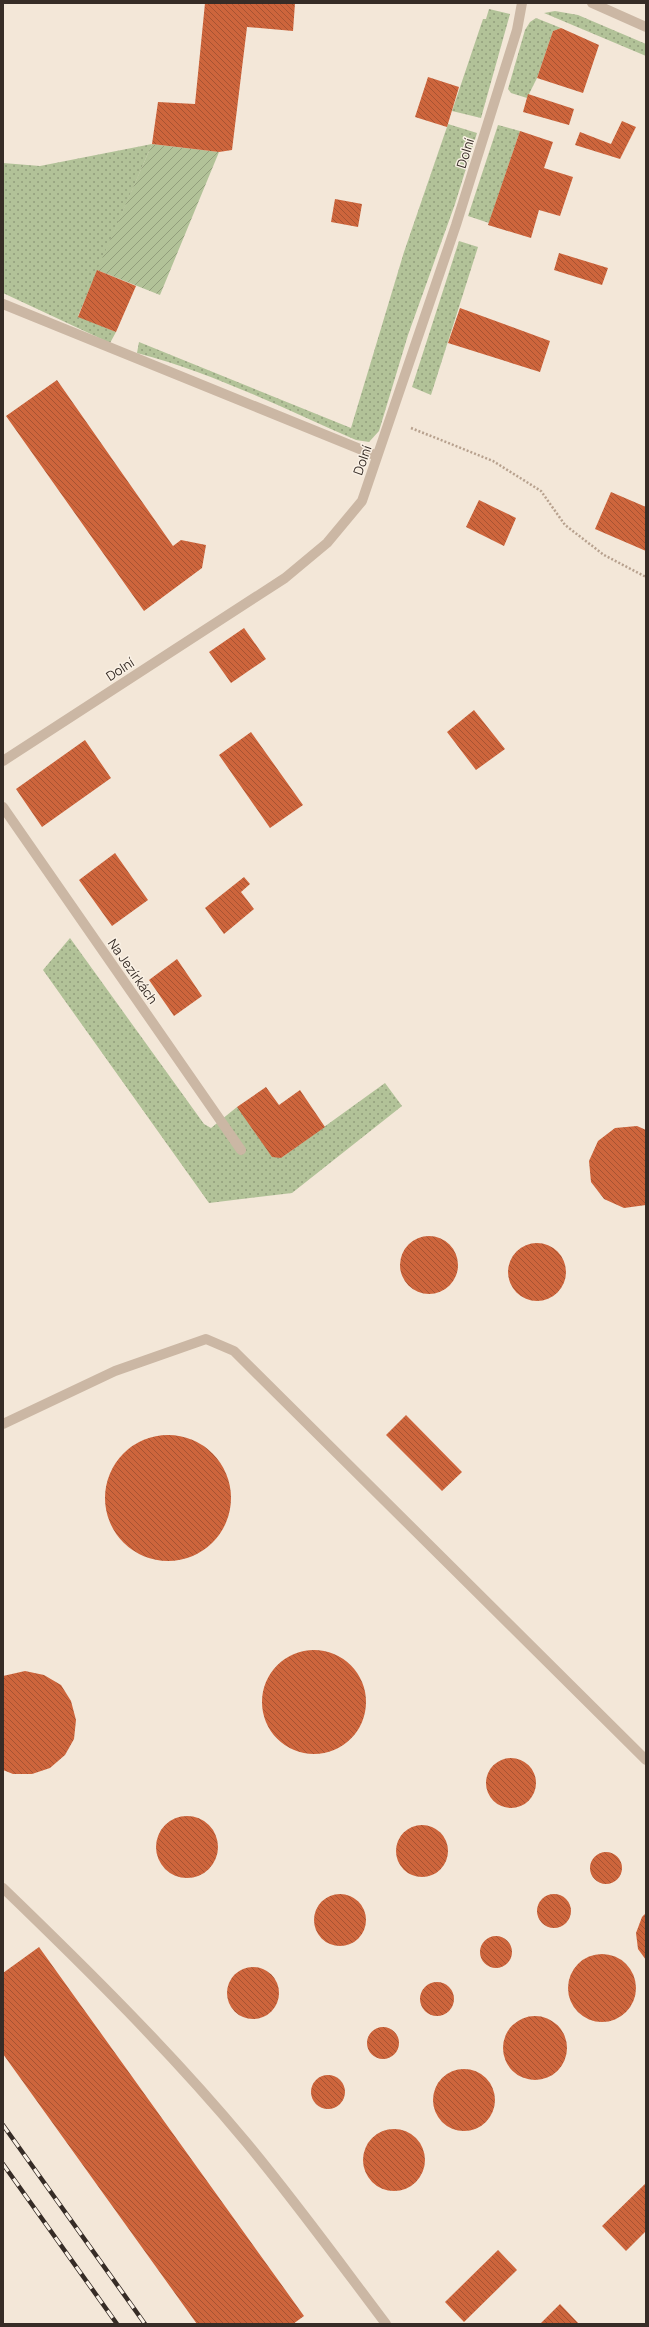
<svg xmlns="http://www.w3.org/2000/svg" width="649" height="2327" font-family="Manrope,sans-serif">
  <style>
    .grass { fill: url(#grass-dots) }
    .garden { fill: url(#garden-furrows) }
    .building { fill: url(#building-back-hatch) }
    .lines { fill: none; stroke-linecap: round; stroke-linejoin: round }
    .path { stroke: #b7a18e; stroke-width: 2.5; stroke-dasharray: 2 2; stroke-linecap: butt }
    .lane { stroke: #cbb7a4; stroke-width: 10 }
    .street { stroke: #cbb7a4; stroke-width: 10 }
    .rail-casing { stroke: #362c26; stroke-width: 4.5 }
    .rail { stroke: #faf1e5; stroke-width: 3; stroke-dasharray: 9; stroke-linecap: butt }
    .labels { text-anchor: middle; stroke-width: 3; stroke-linejoin: round; paint-order: stroke }
    .street-label { font-size: 13px; fill: #362c26; stroke: #faf1e5 }
  </style>
  <defs>
    <pattern id="grass-dots" width="8" height="8" patternUnits="userSpaceOnUse"><rect width="8" height="8" fill="#b2c298"/><path d="M2 2h.1M6 6h.1" fill="none" stroke="#929e7c" stroke-width="1.8" stroke-linecap="round"/></pattern>
    <pattern id="garden-furrows" width="10" height="10" patternUnits="userSpaceOnUse"><rect width="10" height="10" fill="#b2c298"/><path d="M-1 1l2-2M0 10L10 0M9 11l2-2" fill="none" stroke="#929e7c"/></pattern>
    <pattern id="building-back-hatch" width="6" height="6" patternUnits="userSpaceOnUse"><rect width="6" height="6" fill="#cd653c"/><path d="M-1 5l2 2M0 0l6 6M5-1l2 2" fill="none" stroke="#a75332"/></pattern>
  </defs>
  <rect width="100%" height="100%" fill="#f3e7d8"/>
  <!-- grass -->
  <path class="grass" d="M489 9 510 14 481 118 452 111 483 19H486Z
    M555 11 578 15 646 44V56L544 13Z
    M536 18 561 28 553 31 537 78 527 98 511 93 508 89 525 30 530 22Z
    M448 124 477 133 455 204 408 335 379 431 369 442 356 440C283 408 213 373 137 353L139 342 351 428 404 252Z
    M498 125 520 131 489 223 468 216Z
    M152 144 78 316 116 332 110 343 3 293V163L40 166Z
    M459 241 478 247 431 395 412 387Z
    M70 938 204 1124 211 1128 237 1107 281 1158 385 1083 402 1106 292 1193 209 1203 43 970Z"/>
  <!-- garden -->
  <path class="garden" d="M152 144 219 152 160 295 97 270Z"/>
  <!-- building -->
  <path class="building" d="M205 3H295L293 31 247 27 232 150 219 152 152 144 158 102 195 104Z
    M561 28 599 45 583 93 537 78 553 31Z
    M428 77 459 87 447 127 415 117Z
    M528 94 574 109 569 125 523 112Z
    M622 121 636 127 620 159 575 145 580 132 611 144Z
    M520 131 553 142 544 168 573 177 560 216 539 210 531 238 488 225Z
    M335 199 362 204 358 227 331 222Z
    M559 253 608 268 602 285 554 270Z
    M97 270 136 286 116 332 78 317Z
    M460 308 550 341 540 372 448 343Z
    M57 380 173 546 181 540 206 545 202 568 144 611 6 416Z
    M611 492 646 507V551L595 529Z
    M479 500 516 518 504 546 466 527Z
    M244 628 266 659 231 683 209 652Z
    M474 710 505 749 476 770 447 732Z
    M251 732 303 805 270 828 219 755Z
    M85 740 111 778 42 827 16 789Z
    M115 853 148 900 112 926 79 880Z
    M244 877 250 884 241 892 254 909 224 934 205 908Z
    M177 959 202 996 174 1016 149 980Z
    M266 1087 279 1105 300 1090 325 1127 281 1158 272 1157 237 1107Z
    M637 1126 646 1130V1205L624 1208 604 1199 591 1182 589 1161 598 1141 615 1128Z
    M400 1265a29 29 0 1 1 58 0a29 29 0 1 1-58 0Z
    M508 1272a29 29 0 1 1 58 0a29 29 0 1 1-58 0Z
    M406 1415 462 1472 442 1491 386 1435Z
    M105 1498a63 63 0 1 1 126 0a63 63 0 1 1-126 0Z
    M262 1702a52 52 0 1 1 104 0a52 52 0 1 1-104 0Z
    M25 1671 44 1675 61 1685 71 1701 76 1720 74 1739 65 1755 50 1768 32 1774H13L3 1770V1676Z
    M486 1783a25 25 0 1 1 50 0a25 25 0 1 1-50 0Z
    M156 1847a31 31 0 1 1 62 0a31 31 0 1 1-62 0Z
    M396 1851a26 26 0 1 1 52 0a26 26 0 1 1-52 0Z
    M590 1868a16 16 0 1 1 32 0a16 16 0 1 1-32 0Z
    M314 1920a26 26 0 1 1 52 0a26 26 0 1 1-52 0Z
    M537 1911a17 17 0 1 1 34 0a17 17 0 1 1-34 0Z
    M646 1913V1960L638 1949 636 1933 642 1917Z
    M480 1952a16 16 0 1 1 32 0a16 16 0 1 1-32 0Z
    M39 1947 304 2316 293 2324H197L3 2054V1973Z
    M568 1988a34 34 0 1 1 68 0a34 34 0 1 1-68 0Z
    M227 1993a26 26 0 1 1 52 0a26 26 0 1 1-52 0Z
    M420 1999a17 17 0 1 1 34 0a17 17 0 1 1-34 0Z
    M503 2048a32 32 0 1 1 64 0a32 32 0 1 1-64 0Z
    M367 2043a16 16 0 1 1 32 0a16 16 0 1 1-32 0Z
    M433 2100a31 31 0 1 1 62 0a31 31 0 1 1-62 0Z
    M311 2092a17 17 0 1 1 34 0a17 17 0 1 1-34 0Z
    M363 2160a31 31 0 1 1 62 0a31 31 0 1 1-62 0Z
    M646 2183V2231L626 2251 602 2226Z
    M498 2250 517 2270 464 2322 445 2302Z
    M560 2304 579 2324H540Z"/>
  <g class="lines">
    <!-- path -->
    <path class="path" d="M411 428 493 461 541 491 565 525 604 555 646 577"/>
    <!-- lane -->
    <path class="lane" d="M3 1424 115 1371 206 1339 234 1351 646 1760
      M3 1888C87 1969 171 2052 246 2142 295 2201 340 2263 386 2324"/>
    <!-- street -->
    <path class="street" d="M592 3 646 27
      M3 304 377 456
      M3 761 285 578 327 543 362 501 456 225 517 30 522 3
      M3 807 241 1150"/>
    <defs>
      <path id="rail" d="M3 2125 145 2324
        M3 2164 117 2324"/>
    </defs>
    <!-- rail casing -->
    <use href="#rail" class="rail-casing"/>
    <!-- rail -->
    <use href="#rail" class="rail"/>
  </g>
  <g class="labels">
    <!-- street labels -->
    <g class="street-label">
      <text transform="translate(465 153) rotate(-73)" y="5">Dolní</text>
      <text transform="translate(362 460) rotate(-71)" y="5">Dolní</text>
      <text transform="translate(120 669) rotate(-33)" y="5">Dolní</text>
      <text transform="translate(133 971) rotate(55)" y="5">Na Jezírkách</text>
    </g>
  </g>
  <!-- border -->
  <rect width="649" height="2327" fill="none" stroke="#362c26" stroke-width="8"/>
</svg>
